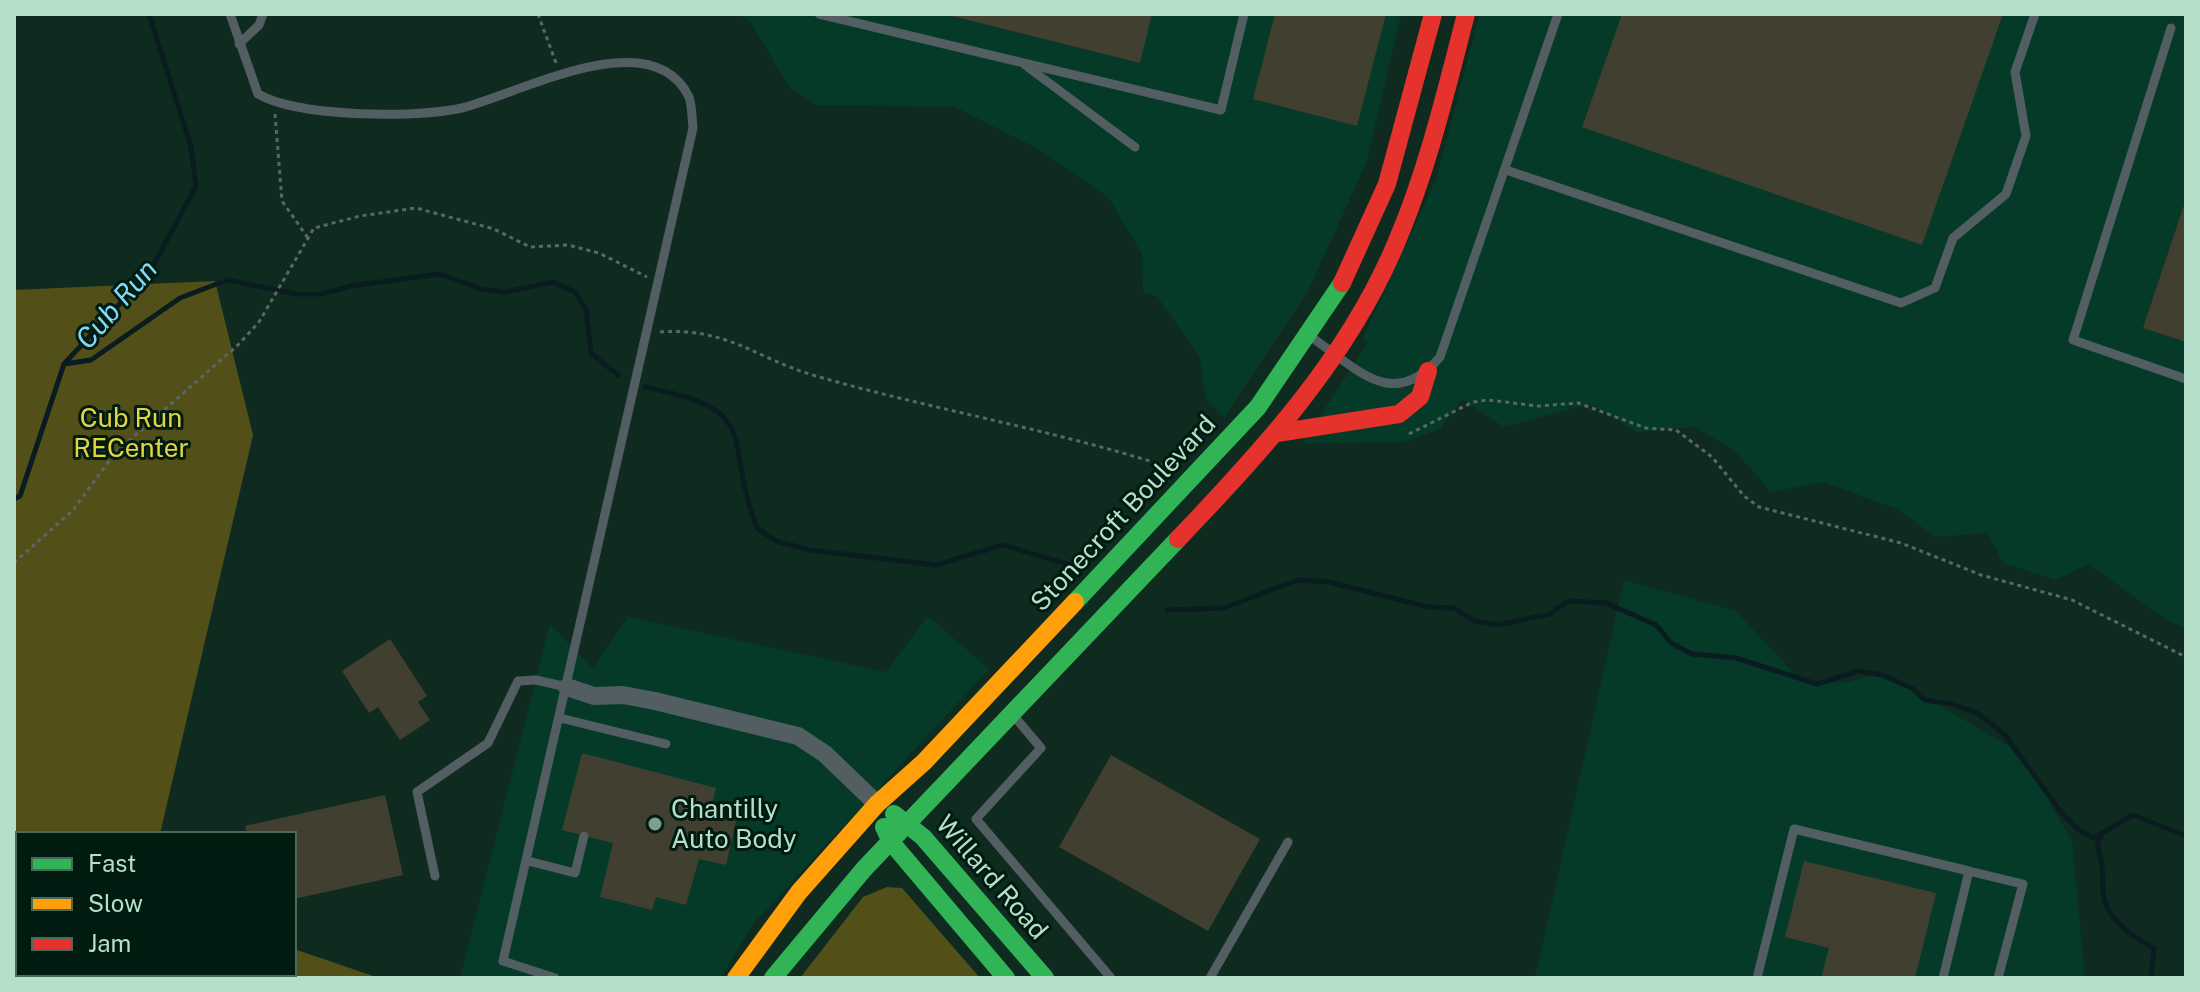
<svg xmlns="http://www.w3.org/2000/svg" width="2200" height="992" font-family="'Public Sans',sans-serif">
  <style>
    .built { fill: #043a27 }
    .green { fill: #525018 }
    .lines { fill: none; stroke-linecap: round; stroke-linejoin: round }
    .stream { stroke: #0a1c20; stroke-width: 5 }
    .building { fill: #413f30 }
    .path { stroke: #5c6667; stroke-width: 3; stroke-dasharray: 4 4; stroke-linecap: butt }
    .lane { stroke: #525e61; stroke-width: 9 }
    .street { stroke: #525e61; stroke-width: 18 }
    .fast { stroke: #30b455; stroke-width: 18 }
    .slow { stroke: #ff9f0a; stroke-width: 18 }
    .jam { stroke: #e5322d; stroke-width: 18 }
    .poi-dot { fill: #7ca08e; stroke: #011b10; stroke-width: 3 }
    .labels { text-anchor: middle; stroke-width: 6; stroke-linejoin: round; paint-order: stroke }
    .park-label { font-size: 26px; fill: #e5d440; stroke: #011b10 }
    .street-label { font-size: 26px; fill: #b6dfca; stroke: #011b10 }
    .poi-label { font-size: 26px; fill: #b6dfca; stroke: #011b10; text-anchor: start }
    .water-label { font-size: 28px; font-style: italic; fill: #81dafa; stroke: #011b10 }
  </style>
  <rect width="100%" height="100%" fill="#0f2b20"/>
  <!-- built -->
  <path class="built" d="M740 14H1401L1367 161 1308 291 1224 417 1206 399 1200 358 1157 296 1143 292 1142 254 1109 198 1038 149 955 107 817 105 789 87 750 21Z
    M1480 14H2186V629L2166 619 2088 564 2056 580 2003 563 1988 533 1936 537 1897 509 1823 482 1771 492 1734 450 1695 427 1638 432 1589 404 1504 427 1462 399 1440 429 1405 442 1302 443 1368 343 1363 338 1436 179Z
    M1624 580 1736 611 1800 680 1845 683 1882 672 2021 753 2072 841 2085 978H1535Z
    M928 616 989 669 755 922 720 978H460L550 624 593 669 628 617 886 672Z"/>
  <!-- green -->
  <path class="green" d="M215 281 253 435 160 834H18V974H294V949L379 978H14V290Z
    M887 887 902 888 980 978H800L863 897Z"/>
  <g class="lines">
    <!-- stream -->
    <path class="stream" d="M64 364 91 360 180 298 227 280 296 294H321L351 286 440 274 481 289 506 292 553 282 575 292 586 309 591 353 618 375
      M645 387C767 412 721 436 757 528L776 541 810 550 936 565 1003 545 1070 565
      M14 499 20 496 64 364 151 270 196 186 191 147 149 14
      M1167 610 1223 608 1298 580 1329 582 1428 607 1454 608 1474 621 1498 625 1550 614 1568 601 1606 603 1656 625 1671 643 1692 654 1736 658 1817 684 1858 671 1882 675 1912 688 1925 700 1952 704 1977 713 2004 734 2062 813 2079 830 2094 838 2133 815 2186 836
      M2101 836 2097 844C2102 861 2103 871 2103 888 2102 918 2132 935 2154 949L2151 978"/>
  </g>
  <!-- building -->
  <path class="building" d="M944 14H1152L1140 63Z
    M1275 14H1386L1357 126 1253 99Z
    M1622 14H2003L1922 245 1582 127Z
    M2185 202H2186V342L2143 328Z
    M390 639 427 696 418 702 430 720 400 740 378 707 369 713 342 671Z
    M582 753 716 788 709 815 736 821 726 865 699 859 686 905 656 897 652 910 600 897 613 843 562 830Z
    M1111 755 1260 839 1208 931 1059 847Z
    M385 795 403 875 294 899V834H247L245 826Z
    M1804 861 1936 893 1915 978H1821L1829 948 1785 937Z"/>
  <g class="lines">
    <!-- path -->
    <path class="path" d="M538 14 556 63
      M275 114 282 201 308 238
      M660 332C727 327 757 359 816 376 934 410 1055 430 1172 468
      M1409 434 1473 402 1488 400 1538 406 1578 403 1646 428 1676 430 1712 457 1744 496 1759 507 1901 543 1981 575 2072 600 2186 657
      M14 563 73 510 115 453 237 346 259 322 314 228 360 216 416 208 494 229 530 247 568 245 599 253 647 277"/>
    <!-- lane -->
    <path class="lane" d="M230 14 258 94C298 117 412 118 457 109 512 98 651 18 689 97 692 105 692 119 693 128L503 961 555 978
      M819 14 1221 110 1244 14
      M2171 28 2073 340 2186 379
      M239 44 259 25 263 14
      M1025 65 1135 147
      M1506 170 1901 303 1935 288 1953 238 2006 194 2026 136 2015 72 2035 14
      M1311 337C1357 368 1392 413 1440 357L1558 14
      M1013 715 1041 748 976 819 1111 978
      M560 718 666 744
      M528 861 575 873 584 836
      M1969 871 2023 884 1998 978
      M435 876 417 792 488 743 518 681 536 680 567 687
      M1210 978 1288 842
      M1757 978 1794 829 1969 871 1943 978"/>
    <!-- street -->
    <path class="street" d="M567 687 594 696 623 695 655 701 798 736 825 754 877 804"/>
    <!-- fast -->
    <path class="fast" d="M1075 602 1258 407 1342 283
      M894 814 923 837 1045 978
      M884 827 891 842 1006 978
      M773 978 864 869 1178 539"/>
    <!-- slow -->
    <path class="slow" d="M736 978 799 892 877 804 924 762 1075 602"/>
    <!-- jam -->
    <path class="jam" d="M1342 283 1387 184 1433 14
      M1277 433 1399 414 1420 397 1428 371
      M1178 539C1263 450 1349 357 1397 241 1428 168 1446 91 1466 14"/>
  </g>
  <!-- markers -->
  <circle class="poi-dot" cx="655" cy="824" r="8"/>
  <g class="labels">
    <!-- park labels -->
    <g class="park-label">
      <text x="131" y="427">Cub Run<tspan x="131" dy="30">RECenter</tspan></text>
    </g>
    <!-- street labels -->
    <g class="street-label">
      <text transform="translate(1123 513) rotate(-47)" y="9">Stonecroft Boulevard</text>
      <text transform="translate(992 877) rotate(49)" y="9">Willard Road</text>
    </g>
    <!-- poi labels -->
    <g class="poi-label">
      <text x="671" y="818">Chantilly<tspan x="671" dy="30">Auto Body</tspan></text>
    </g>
    <!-- water labels -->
    <g class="water-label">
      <text transform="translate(116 304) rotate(-49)" y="10">Cub Run</text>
    </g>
  </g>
  <!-- border -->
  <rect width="2200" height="992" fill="none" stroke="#b6dfca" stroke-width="32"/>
  <!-- legend -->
  <rect x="16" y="832" width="280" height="144" fill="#011b10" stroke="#49695a" stroke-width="2"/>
  <rect x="32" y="858" width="40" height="12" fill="#30b455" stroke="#49695a" stroke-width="2"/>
  <text x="88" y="872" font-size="24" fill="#b6dfca">Fast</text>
  <rect x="32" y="898" width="40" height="12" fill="#ff9f0a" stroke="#49695a" stroke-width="2"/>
  <text x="88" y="912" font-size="24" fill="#b6dfca">Slow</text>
  <rect x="32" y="938" width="40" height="12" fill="#e5322d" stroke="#49695a" stroke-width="2"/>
  <text x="88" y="952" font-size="24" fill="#b6dfca">Jam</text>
</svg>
